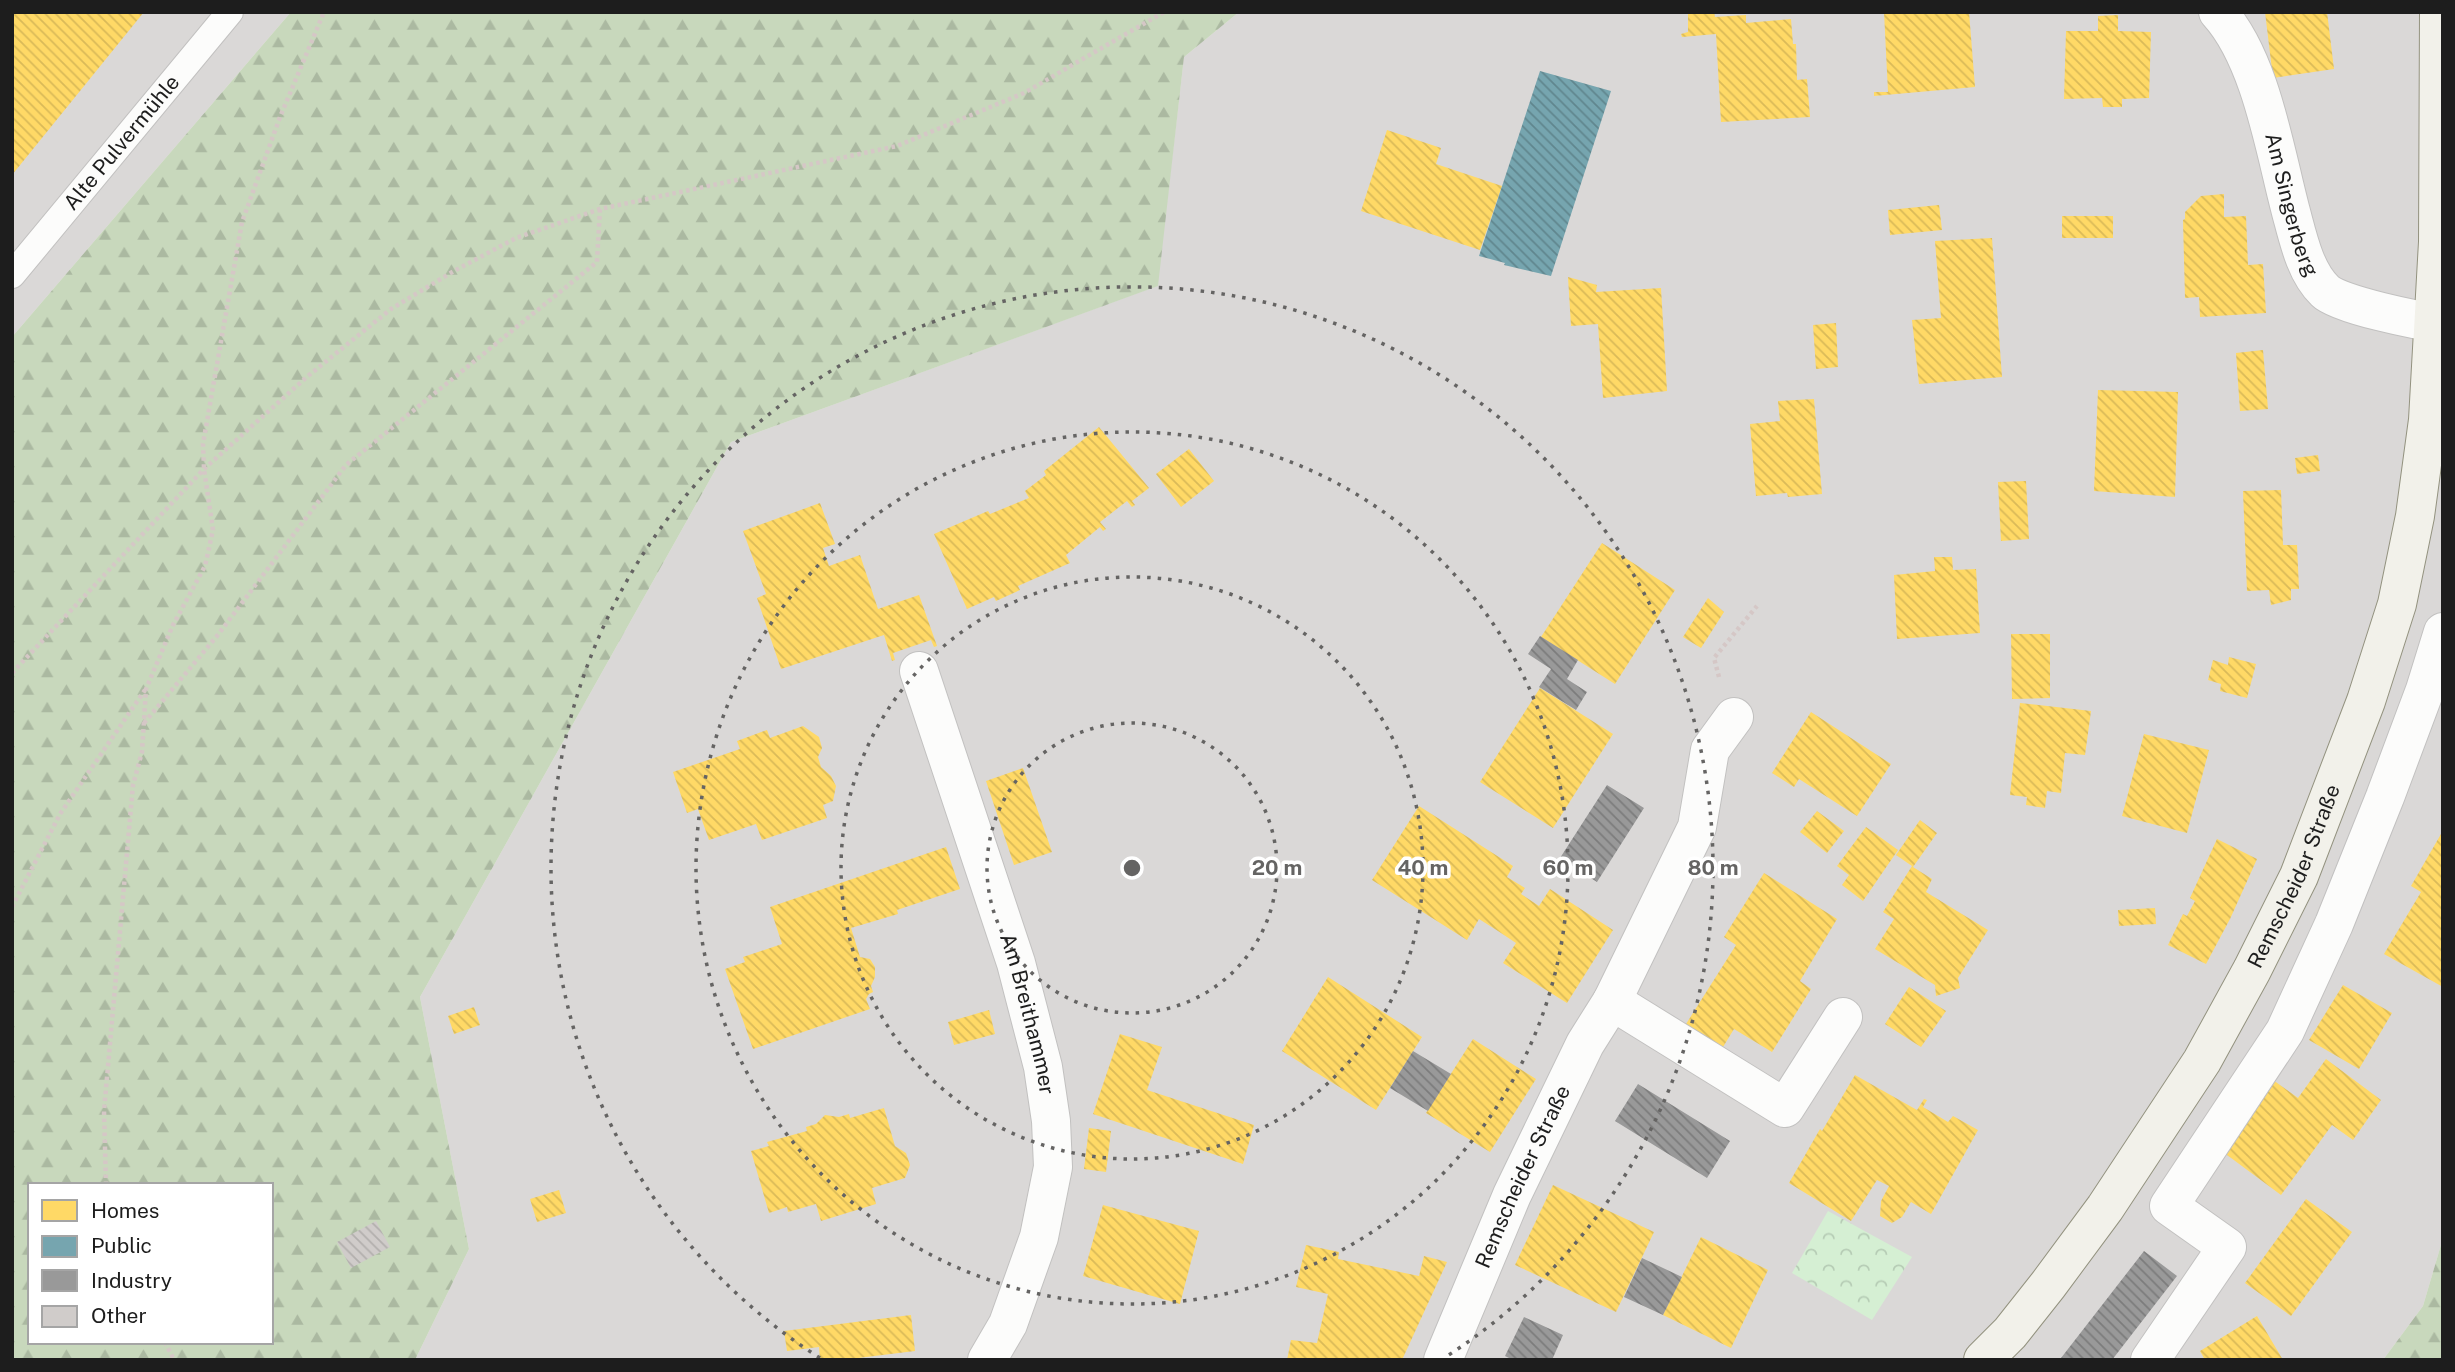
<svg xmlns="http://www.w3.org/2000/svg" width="2455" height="1372" font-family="'Public Sans',sans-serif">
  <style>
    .residential { fill: #dad8d7 }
    .forest { fill: url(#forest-firs); fill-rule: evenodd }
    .park { fill: url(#park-crowns) }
    .homes { fill: url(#homes-back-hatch) }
    .public { fill: url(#public-back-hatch) }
    .industry { fill: url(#industry-back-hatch) }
    .building { fill: url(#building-back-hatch) }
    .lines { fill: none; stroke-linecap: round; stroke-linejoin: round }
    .service-casing { stroke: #c2c1c0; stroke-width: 28 }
    .minor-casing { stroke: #c2c1c0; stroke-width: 40 }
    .secondary-casing { stroke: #93927f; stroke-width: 40 }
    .path { stroke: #d5c7c6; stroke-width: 4.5; stroke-dasharray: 3.5 3.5; stroke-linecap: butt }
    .service { stroke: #fcfcfb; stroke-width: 26 }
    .minor { stroke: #fcfcfb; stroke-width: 38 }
    .secondary { stroke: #f2f1ea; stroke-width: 38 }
    .ring { fill: none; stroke: #656463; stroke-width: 3.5; stroke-dasharray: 3.5 7 }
    .labels { text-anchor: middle; stroke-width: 7; stroke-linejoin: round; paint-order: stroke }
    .street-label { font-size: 21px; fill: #1d1d1d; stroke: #fff }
    .centre { fill: #656463; stroke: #fff; stroke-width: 3.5 }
    .ring-label { font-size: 21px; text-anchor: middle; font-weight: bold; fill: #656463; stroke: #fff; stroke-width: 7; stroke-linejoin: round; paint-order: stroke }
  </style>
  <defs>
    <pattern id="forest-firs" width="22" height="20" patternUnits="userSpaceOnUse" patternTransform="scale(1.75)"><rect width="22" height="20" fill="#c8d8bc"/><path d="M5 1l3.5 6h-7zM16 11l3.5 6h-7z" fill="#abb9a1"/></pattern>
    <pattern id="park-crowns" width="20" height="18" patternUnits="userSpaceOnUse" patternTransform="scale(1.75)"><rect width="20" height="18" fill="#d5efd3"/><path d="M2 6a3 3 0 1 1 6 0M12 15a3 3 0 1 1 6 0" fill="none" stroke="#b6ccb5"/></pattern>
    <pattern id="homes-back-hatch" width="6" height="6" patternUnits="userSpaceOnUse" patternTransform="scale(1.75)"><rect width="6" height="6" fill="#ffd966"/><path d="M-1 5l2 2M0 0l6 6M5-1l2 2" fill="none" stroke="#daba58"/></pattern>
    <pattern id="public-back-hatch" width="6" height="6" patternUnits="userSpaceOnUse" patternTransform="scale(1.75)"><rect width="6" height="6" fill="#76a5af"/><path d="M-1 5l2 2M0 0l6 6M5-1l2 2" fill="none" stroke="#60868e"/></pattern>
    <pattern id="industry-back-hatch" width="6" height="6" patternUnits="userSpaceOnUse" patternTransform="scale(1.75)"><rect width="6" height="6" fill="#999"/><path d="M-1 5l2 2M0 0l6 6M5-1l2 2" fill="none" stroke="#7c7c7c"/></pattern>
    <pattern id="building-back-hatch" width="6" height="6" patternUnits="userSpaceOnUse" patternTransform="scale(1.75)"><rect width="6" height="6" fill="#d0ccca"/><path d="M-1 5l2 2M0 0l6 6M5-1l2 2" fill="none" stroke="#b2afad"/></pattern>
  </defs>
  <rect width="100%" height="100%" fill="#ebe8e5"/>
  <!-- residential -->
  <path class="residential" d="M12 12H291L12 337Z
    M1239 12H2443V1238L2423 1306 2383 1360H415L469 1249 420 997 731 442 1157 286 1184 57Z"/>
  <!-- forest -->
  <path class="forest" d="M291 12H1239L1184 57 1158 286 731 442 420 997 469 1249 415 1360H12V337ZM30 1185H271V1342H30Z
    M2443 1238V1360H2383L2423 1306Z"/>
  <!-- park -->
  <path class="park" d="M1828 1211 1912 1257 1872 1320 1792 1273Z"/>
  <!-- homes -->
  <path class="homes" d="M12 12H144L12 175Z
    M1688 12H1714L1715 17 1746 15V23L1791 19 1793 44H1796L1797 80 1807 79 1810 117 1721 122 1716 34 1682 37 1681 34 1688 32Z
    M1884 12H1969L1975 87 1874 96V92H1888Z
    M2265 12H2327L2334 69 2273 78Z
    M2118 15V31L2151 32 2149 98 2122 99V107H2103L2102 98 2064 99 2066 31H2098V16Z
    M1387 130 1441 148 1436 164 1502 186 1480 250 1361 211Z
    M2224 194V217L2246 216 2248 265 2263 264 2266 313 2200 317 2199 297 2185 298 2183 220 2185 219V212L2201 196Z
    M1939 205 1942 230 1890 235 1888 210Z
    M2062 216H2113V238H2062Z
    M1992 238 2002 377 1919 384 1912 320 1941 318 1935 241Z
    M1568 277 1597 285 1596 292 1661 288 1667 391 1603 398 1598 324 1571 326Z
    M1836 323 1838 367 1816 369 1813 325Z
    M2263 350 2268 409 2240 411 2236 353Z
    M2098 390 2178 392 2175 497 2094 491Z
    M1814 399 1822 494 1788 497 1787 493 1756 496 1750 424 1780 421 1778 401Z
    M1099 427 1149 488 1132 501 1135 505 1132 507 1127 501 1100 522 1106 529 1103 531 1100 527 1066 555 1070 563 1018 586 1020 590 996 601 994 597 967 609 934 534 988 511 990 514 1029 498 1025 491 1046 475 1044 471Z
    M1189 449 1214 481 1181 507 1156 474Z
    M2318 455 2320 471 2297 474 2295 458Z
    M2026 481 2029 539 2001 541 1998 482Z
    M2281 490 2283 545H2297L2299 589H2291V600L2271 605 2269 590 2247 591 2243 491Z
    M820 503 835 544 823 548 829 566 860 555 878 609 919 595 937 646 934 647 931 640 893 653 895 660 892 661 884 635 781 669 757 598 766 594 743 531Z
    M1602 543 1675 590 1615 684 1541 637Z
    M1934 557H1952L1953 570 1976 569 1980 633 1897 639 1894 575 1935 571Z
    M1708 598 1724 612 1701 648 1683 637Z
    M2011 634H2050V698L2012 699Z
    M2229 657 2256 664 2247 698 2220 691 2221 684 2208 680 2213 660 2228 665Z
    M1540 688 1613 734 1553 828 1480 782Z
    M2020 703 2091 711 2085 755 2065 753 2061 793 2047 791 2045 808 2026 805 2027 797 2010 795Z
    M1811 712 1891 764 1857 816 1799 779 1794 787 1772 773Z
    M803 726 819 737 822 748 818 757 821 767 831 776 836 786 833 801 823 805 827 818 762 840 756 824 709 840 698 809 687 813 673 772 740 749 737 741 767 730 770 738Z
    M2144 734 2209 750 2187 833 2122 816Z
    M1023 768 1052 852 1014 865 986 781Z
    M1419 806 1513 866 1507 877 1525 888 1521 894 1539 906 1550 889 1613 930 1567 1003 1503 963 1516 943 1498 931 1479 919 1467 940 1372 880Z
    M1817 811 1844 831 1827 853 1800 832Z
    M1920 820 1937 833 1913 867 1932 879 1926 892 1988 930 1958 978 1960 988 1936 996 1935 985 1875 949 1894 919 1883 912 1912 866 1896 855Z
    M1866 827 1898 850 1863 901 1842 885 1849 875 1837 866Z
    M2441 834 2443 835V987L2384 954 2421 892 2411 886Z
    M2217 839 2257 859 2230 919 2206 964 2168 945 2183 914 2187 916 2195 901 2190 898Z
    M946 847 960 889 897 910 898 914 851 928 860 957 870 959 875 967V977L871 986 873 992 869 994 866 999 870 1009 753 1049 725 969 745 962 743 957 782 944 770 907Z
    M1764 873 1837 919 1800 981 1811 989 1772 1052 1734 1029 1723 1047 1686 1024 1736 945 1724 937Z
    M2155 908 2156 924 2119 926 2118 910Z
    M1328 977 1422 1037 1376 1110 1282 1051Z
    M2343 985 2392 1013 2359 1069 2309 1040Z
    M1909 987 1946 1011 1921 1047 1885 1024Z
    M474 1007 480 1025 454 1034 448 1016Z
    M989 1010 995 1034 954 1045 948 1022Z
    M1120 1034 1162 1047 1147 1090 1254 1125 1243 1164 1093 1114Z
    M1473 1039 1536 1079 1490 1152 1426 1113Z
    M2326 1059 2381 1100 2353 1140 2332 1125 2281 1195 2223 1152 2273 1080 2298 1098Z
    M1855 1075 1917 1110 1924 1099 1927 1100 1923 1107 1948 1122 1953 1116 1978 1130 1931 1214 1911 1202 1902 1217 1892 1223 1880 1216 1881 1201 1889 1186 1877 1180 1851 1221 1789 1183 1820 1129 1822 1131Z
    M884 1108 895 1146 906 1153 910 1165 905 1178 872 1188 876 1204 821 1221 816 1204 788 1212 787 1207 769 1213 751 1151 769 1146 767 1142 807 1131 806 1127 816 1124 825 1115 839 1117 849 1114 850 1118Z
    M1089 1128 1111 1131 1106 1172 1084 1169Z
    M1553 1185 1654 1232 1616 1312 1515 1265Z
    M559 1190 566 1213 537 1222 530 1199Z
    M2306 1199 2352 1232 2291 1316 2245 1283Z
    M1103 1205 1199 1231 1180 1304 1083 1276Z
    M1701 1237 1768 1270 1731 1348 1663 1315Z
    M1306 1245 1339 1252 1338 1259 1419 1276 1424 1256 1447 1262 1402 1360H1287L1291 1340 1317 1343 1328 1294 1296 1287Z
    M911 1315 915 1351 842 1360H820L819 1347 787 1351 784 1331Z
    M2257 1316 2283 1360H2205L2200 1351Z"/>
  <!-- public -->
  <path class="public" d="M1540 71 1611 91 1551 276 1504 265 1505 263 1479 256Z"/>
  <!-- industry -->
  <path class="industry" d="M1540 636 1578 660 1567 679 1587 692 1576 710 1539 687 1551 669 1528 654Z
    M1607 785 1644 808 1597 882 1560 858Z
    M1413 1051 1451 1074 1428 1111 1390 1088Z
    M1638 1084 1730 1141 1707 1178 1615 1121Z
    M2144 1251 2177 1276 2112 1360H2062L2061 1358Z
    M1642 1258 1682 1277 1663 1315 1624 1297Z
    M1524 1317 1563 1335 1552 1360H1513L1505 1356Z"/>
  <!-- building -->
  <path class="building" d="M376 1221 390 1247 351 1268 337 1242Z"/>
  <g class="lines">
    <defs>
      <g id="service">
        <path id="s1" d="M12 275 230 12"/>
      </g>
      <g id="minor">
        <path id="s2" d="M2218 12C2261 59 2275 152 2291 212 2298 238 2305 272 2325 291 2339 305 2420 321 2443 324"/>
        <path id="s3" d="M919 671 1016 963 1043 1067 1051 1121 1053 1167 1039 1237 1008 1324 987 1360"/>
        <path d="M1612 1001 1785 1108 1843 1017"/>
        <path id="s4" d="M1443 1360 1512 1195 1585 1044 1612 1001 1697 827 1710 750 1734 717"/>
        <path d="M2150 1360 2227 1247 2169 1206 2285 1031 2334 924 2385 797 2425 690 2443 632"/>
      </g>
      <g id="secondary">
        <path id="s5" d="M1983 1360 2010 1333 2048 1285 2105 1208 2202 1061 2252 970 2299 876 2366 701 2397 604 2415 516 2428 420 2438 242 2439 12"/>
      </g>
    </defs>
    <!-- service casing -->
    <use href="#service" class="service-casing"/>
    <!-- minor casing -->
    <use href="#minor" class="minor-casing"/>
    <!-- secondary casing -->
    <use href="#secondary" class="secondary-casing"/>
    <!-- path -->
    <path class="path" d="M12 673 204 469 308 376 391 309 454 271 516 238 600 209 897 146 1024 93 1164 12
      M1719 677 1714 658 1757 606
      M144 723 217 636 346 465 597 262 600 209
      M12 907 60 814 145 690
      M106 1185 104 1111 133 785 142 752 146 689 173 625 205 566 213 530 204 469 203 444 242 222 280 117 324 12
      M165 1342 174 1360"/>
    <!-- service -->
    <use href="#service" class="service"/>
    <!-- minor -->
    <use href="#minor" class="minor"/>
    <!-- secondary -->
    <use href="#secondary" class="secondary"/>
  </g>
  <!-- distance rings -->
  <g class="ring">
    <circle cx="1132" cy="868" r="145"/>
    <circle cx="1132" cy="868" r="291"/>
    <circle cx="1132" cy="868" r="436"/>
    <path d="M820 1358A581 581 0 1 1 1444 1358"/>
  </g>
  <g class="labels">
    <!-- street labels -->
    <g class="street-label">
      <text dy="7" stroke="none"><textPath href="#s1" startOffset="172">Alte Pulvermühle</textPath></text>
      <text dy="7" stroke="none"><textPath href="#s2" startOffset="208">Am Singerberg</textPath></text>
      <text dy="7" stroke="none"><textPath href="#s5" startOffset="578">Remscheider Straße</textPath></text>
      <text dy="7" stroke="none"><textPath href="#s3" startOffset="360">Am Breithammer</textPath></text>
      <text dy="7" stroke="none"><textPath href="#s4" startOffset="200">Remscheider Straße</textPath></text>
    </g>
  </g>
  <circle cx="1132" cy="868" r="10" class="centre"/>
  <g class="ring-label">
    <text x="1277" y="875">20 m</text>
    <text x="1423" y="875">40 m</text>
    <text x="1568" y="875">60 m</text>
    <text x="1713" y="875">80 m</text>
  </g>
  <!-- border -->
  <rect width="2455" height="1372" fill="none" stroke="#1d1d1d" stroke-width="28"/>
  <!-- legend -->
  <rect x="28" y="1183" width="245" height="161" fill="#ffffff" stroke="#a5a5a5" stroke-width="2"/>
  <rect x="42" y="1200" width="35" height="21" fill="#ffd966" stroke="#a5a5a5" stroke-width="2"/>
  <text x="91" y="1218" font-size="21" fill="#1d1d1d">Homes</text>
  <rect x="42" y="1236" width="35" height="21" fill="#76a5af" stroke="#a5a5a5" stroke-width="2"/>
  <text x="91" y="1253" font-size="21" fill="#1d1d1d">Public</text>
  <rect x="42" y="1270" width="35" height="21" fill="#999999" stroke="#a5a5a5" stroke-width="2"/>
  <text x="91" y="1288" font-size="21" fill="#1d1d1d">Industry</text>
  <rect x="42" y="1306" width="35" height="21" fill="#d0ccca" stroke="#a5a5a5" stroke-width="2"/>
  <text x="91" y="1323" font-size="21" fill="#1d1d1d">Other</text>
</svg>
